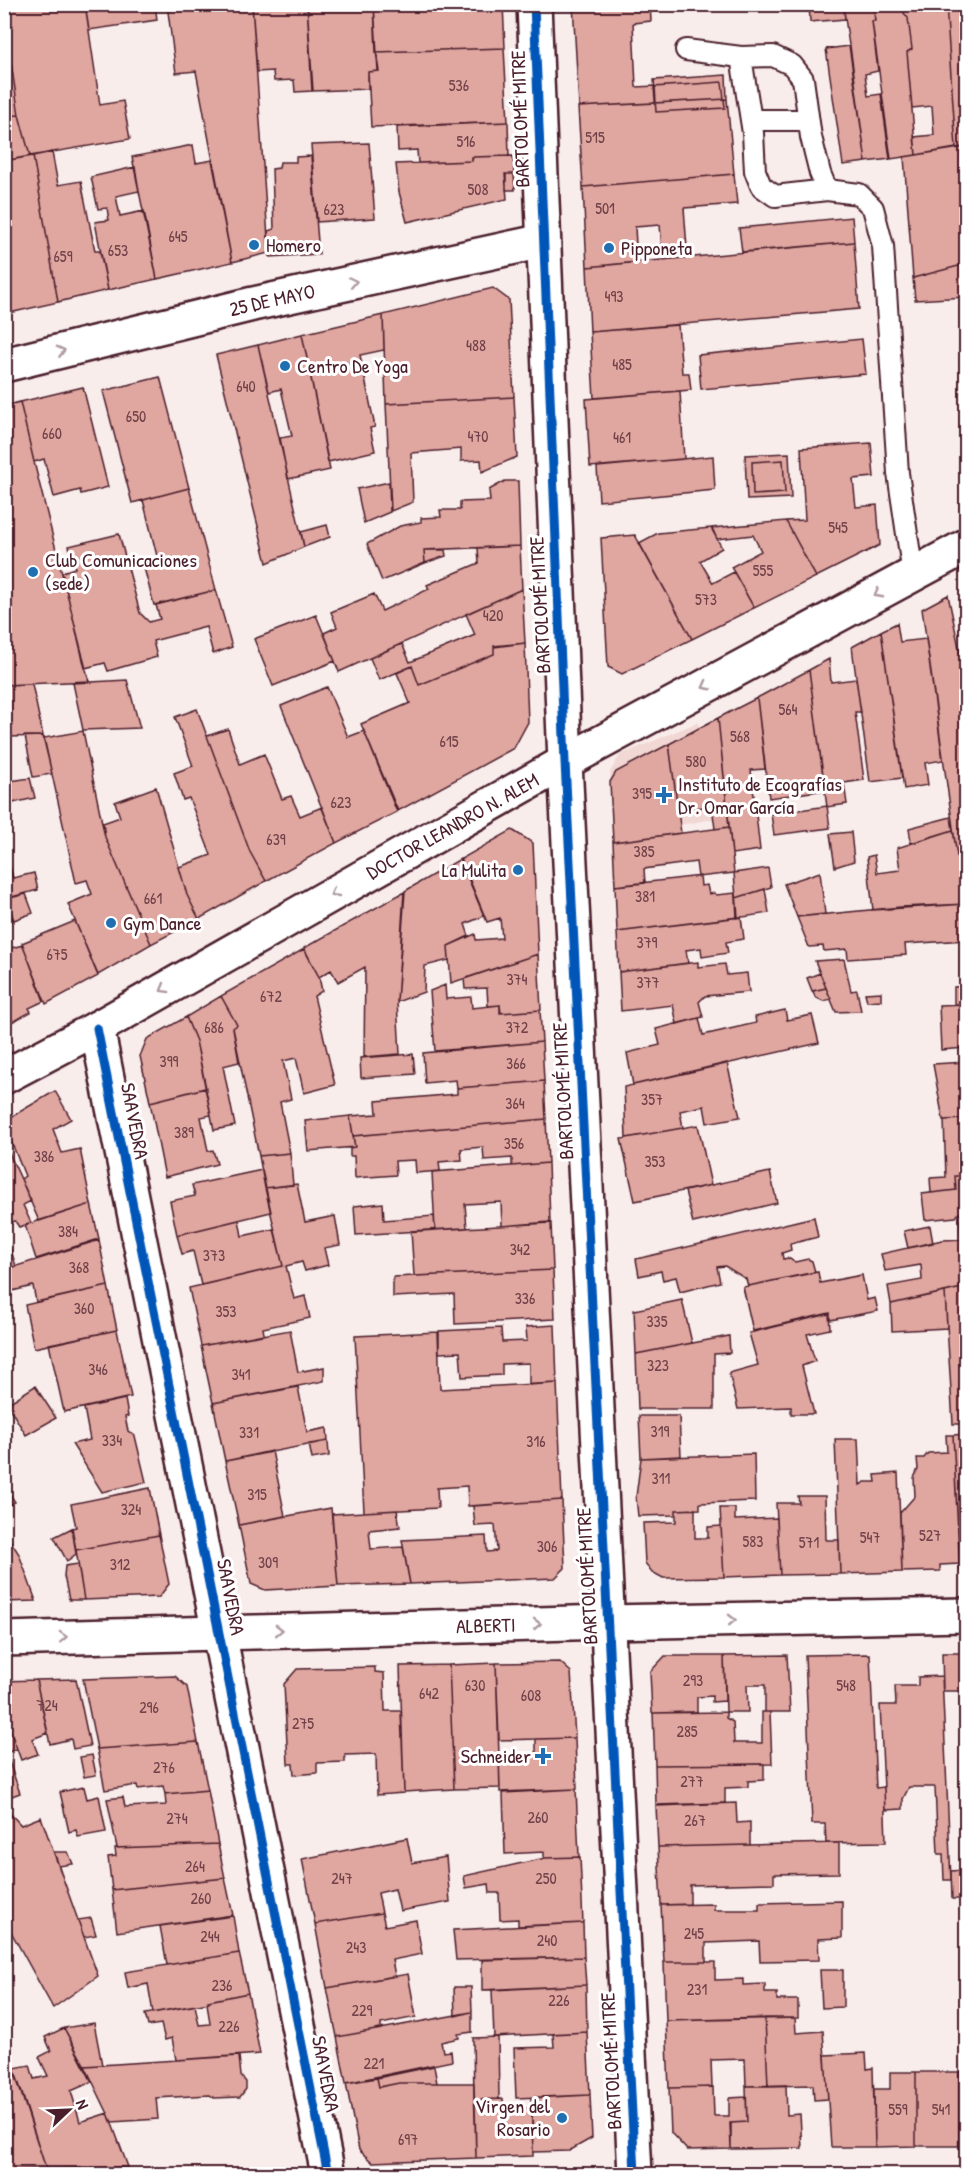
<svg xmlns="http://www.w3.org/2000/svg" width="971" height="2179" font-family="'Patrick Hand',sans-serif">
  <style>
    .built { fill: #f2d8d5 }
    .building { fill: #e0a6a0; stroke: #4a1f2b; stroke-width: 1.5 }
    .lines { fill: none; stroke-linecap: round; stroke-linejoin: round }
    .service-casing { stroke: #4a1f2b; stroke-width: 24 }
    .minor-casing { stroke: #4a1f2b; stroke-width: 38 }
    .service { stroke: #fff; stroke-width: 20 }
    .minor { stroke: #fff; stroke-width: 33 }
    .cycleway-casing { stroke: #fff; stroke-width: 13 }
    .cycleway { stroke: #0057b8; stroke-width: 9 }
    .oneway { stroke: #ae9aa0 }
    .poi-dot { fill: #1f6fb2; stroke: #fff; stroke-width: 2 }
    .labels { text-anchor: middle; stroke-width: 6; stroke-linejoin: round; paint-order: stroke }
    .number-label { font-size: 16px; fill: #704148 }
    .street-label { font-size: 20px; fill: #4a1f2b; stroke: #fff }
    .poi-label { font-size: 20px; fill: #4a1f2b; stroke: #fff; text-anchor: start }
  </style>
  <rect width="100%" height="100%" fill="#f9edec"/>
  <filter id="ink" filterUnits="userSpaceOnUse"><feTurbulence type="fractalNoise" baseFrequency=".0167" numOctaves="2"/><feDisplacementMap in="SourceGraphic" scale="12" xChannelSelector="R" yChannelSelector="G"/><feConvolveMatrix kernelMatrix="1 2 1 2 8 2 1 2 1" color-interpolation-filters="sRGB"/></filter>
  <g filter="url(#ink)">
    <!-- built -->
    <path class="built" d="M698 722 721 818 615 836 610 772 620 755Z"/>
    <!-- building -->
    <path class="building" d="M4 4H85L100 105 123 101 130 139 30 156 19 115 4 17Z
      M85 4H155L157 20 89 30Z
      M167 4H252L269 253 232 262 196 71 176 73Z
      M252 4H307L312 91 295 92 294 80 274 81 273 71 257 72Z
      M307 4H374L378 71 368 72V89L313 91Z
      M374 4H503L505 48 376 52Z
      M573 4H650L651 21 633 23 636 87 655 86 656 103 579 107Z
      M650 4H751L650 11Z
      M809 4H843L845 19 810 22Z
      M843 4H873L875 20 872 21 878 71 865 74 868 96 881 94 890 159 866 162Z
      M873 4H903L904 13 908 18 912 49 907 52 916 155 891 159 872 21H875Z
      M903 4H946L956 148 916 155 914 137 934 135 932 106 912 108 907 52 912 49 908 18 904 13Z
      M946 4H966V147L956 148Z
      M4 17 19 115 4 116Z
      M850 46 866 162 843 165 826 49Z
      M504 48 508 122 371 127 368 72 379 71 376 52Z
      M726 75 727 99 656 103 654 80Z
      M722 82 725 108 656 112 654 87Z
      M727 99 734 174 583 187 578 107Z
      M19 115 30 156 4 161V116Z
      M508 122 509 156 472 157V161L418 163 417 150 398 151 397 127Z
      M369 143 375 218 317 222 311 145Z
      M193 145 196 163 212 160 232 262 157 279 132 157Z
      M966 147V264L913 278 904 157Z
      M52 152 58 185 81 181 95 251H100L108 290 58 302 33 156Z
      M33 156 58 302 5 314 4 161Z
      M311 156 319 254 270 257 268 231 274 229 272 169 279 168 280 162H296V157Z
      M513 156 514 174H505L507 199 407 222 399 192 396 164 472 161 473 157Z
      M135 167 139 191 116 196 120 216 144 211 157 279 108 290 95 222 109 220 107 208 98 209 91 177Z
      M506 174H514L515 190H506Z
      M734 174 737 204 684 208 687 248 662 250 660 225 635 227 637 262 587 267 583 187Z
      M852 217 854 242 742 252 739 228Z
      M854 242 859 309 590 332 587 267Z
      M966 264V297L915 300 913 278Z
      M493 288 509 300 514 397 386 404 383 315Z
      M383 315 384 350 360 355 375 427 370 428 375 451 328 462 302 334Z
      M678 325 682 373H689L691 390 594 398 590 332Z
      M302 334 330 470 288 479 280 438 292 436 281 389 269 392 258 345Z
      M862 339 866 374 701 389 698 355Z
      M258 345 304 547 267 563 216 355Z
      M160 377 189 488 132 503 103 391Z
      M83 387 108 487 81 494 80 490 54 497 44 459 34 462 20 402Z
      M680 391 684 459 590 467 586 399Z
      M514 397 517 457 482 472 481 460 461 461V449L411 453 413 502 391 511 386 404Z
      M20 402 34 462 89 681 4 685V406Z
      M871 443 874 477 853 479 856 507 877 505 880 545 816 577 786 521 805 520 801 448Z
      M789 453 791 498 747 500 745 455Z
      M713 456 715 490 599 501 597 467Z
      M783 460 785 493 753 495 752 462Z
      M505 481H518L520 546 424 550 425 563 382 581 367 544 400 526 421 522V518L441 517 440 510H460V502L490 501 489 490Z
      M389 482 390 512 364 523 357 489Z
      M189 488 216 590 154 605 143 564 158 560 143 500Z
      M786 521 816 577 754 608 731 567 761 551 753 535 717 539 712 528Z
      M327 525 330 537 304 547 301 532Z
      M711 528 722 548 700 561 713 583 734 572 754 608 692 639 639 543 658 533Z
      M119 534 140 613 149 622 160 619 156 605 216 590 232 647 213 654 206 627 153 641 157 657 108 671 105 663 85 668 62 572 75 568 69 546Z
      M635 535 692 639 622 674 608 667 601 538Z
      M520 546 522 589 339 672 324 633 337 627 331 612 374 594 382 611 429 589 427 585 479 563 478 548Z
      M424 550H445L446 556 425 563Z
      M522 589 525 643 494 647V654L419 685 412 666 379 680 370 658 402 644 410 662 475 635 466 614Z
      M948 595 966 681V853L957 856 922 609Z
      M316 615 335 661 273 686 254 639Z
      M897 623 900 642 926 639 943 760 925 763 928 785 904 789 881 631Z
      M881 631 902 778 870 782 852 647Z
      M525 643 528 722 514 748 398 811 361 724 410 703 397 673 412 666 419 685 494 654V646Z
      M829 659 831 682 856 679 861 712H855L864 780 844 783 847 804 827 807 809 670Z
      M809 670 825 790 769 798 757 698Z
      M127 680 140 728 83 730 73 683Z
      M32 684 43 736 9 737 7 685Z
      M327 687 348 737 364 731 397 812 336 843 281 706Z
      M757 698 765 769 751 770 760 850 732 854 718 718Z
      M197 709 250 852 266 881 199 919 187 895 179 867 211 855 189 798 183 800 174 773 193 766 175 717Z
      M718 718 729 827 715 829 712 806 678 810 669 744Z
      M228 729 240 764 264 754 282 799 291 796 300 816 322 807 336 843 266 881 250 852 207 736Z
      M83 731 105 837 151 944 98 975 68 904 92 894 87 880 76 883 44 738Z
      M25 736H43L52 774 33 777Z
      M669 744 681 833 613 842 610 782 616 772Z
      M30 778 35 798 4 805V782Z
      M156 787 187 895 199 919 151 944 105 837 103 823 120 817 115 802Z
      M827 806 830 828 774 835 771 814Z
      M951 817 953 830 911 843 909 828Z
      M729 827 734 873 698 877 696 862 644 869 645 883 615 886 613 842Z
      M512 830 533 843 538 954 451 983 448 946 475 934 476 940 502 938 500 918 487 922 461 859Z
      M953 830 957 856 966 854V904L873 910 867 857 874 855 877 873 900 870 897 848Z
      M851 832 854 861 835 867 830 834Z
      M4 844 13 878 34 873 38 890 4 899Z
      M460 859 484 916 465 924 469 936 448 946 449 960 425 966 424 992 397 1002 405 891Z
      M768 868 771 887 736 898 734 873Z
      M820 872 825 914 797 917 784 884Z
      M700 876 701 886 707 885 709 894 715 893 716 895 736 893 738 917 617 932 615 886Z
      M765 889 769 913 737 918 736 898Z
      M404 892 397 1002 400 1054 364 1057 365 967 338 982 331 970 319 977 304 948Z
      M26 894 33 913 14 920 6 899Z
      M4 899 14 922 4 924Z
      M966 904V940L905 944 906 955 848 959 847 949 824 951 823 946 809 947 797 917 901 907Z
      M741 917 744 939 726 942 728 953 702 957 701 948 686 950 688 963 619 972 617 932Z
      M75 921 98 976 46 1004 22 943Z
      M23 945 44 1001 29 1008 31 1012 4 1026V969L11 968 7 949Z
      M304 949 319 977 322 991 314 996 335 1085 304 1093 296 1058 283 1061 291 1099 280 1102 290 1153 259 1156 233 1028 237 1025 221 996Z
      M538 954 541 1010 501 1013 500 1005 488 1006 487 988 465 989 464 979Z
      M844 959 851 991 857 990 861 1011 836 1012 815 961Z
      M698 962V967L725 964 727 975 747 973 749 992 705 996 699 1002 703 1017 677 1024 673 1005 621 1011 619 972Z
      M965 969H966V1004H954V987L966 986Z
      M820 973 826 988 812 991 807 978Z
      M445 985 446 999 471 997 472 1008 500 1005V1013L540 1010 542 1042 435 1051 430 991Z
      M826 988 831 999 823 1001 815 997 813 991Z
      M881 992V1000L867 1001 865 993Z
      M221 996 237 1025 233 1028 239 1062 223 1066 235 1126 214 1130 196 1041 186 1017Z
      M966 1004V1048L941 1050 939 1005Z
      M785 1010 787 1020 812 1015 819 1043 633 1085 627 1053 660 1045 656 1029 699 1018 703 1035 756 1023 755 1017Z
      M186 1017 196 1041 206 1088 150 1102 140 1056 147 1039Z
      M542 1042 544 1081 457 1088 456 1080 425 1083 423 1053Z
      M413 1054 415 1074 361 1078 360 1058Z
      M966 1062V1119L943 1120 933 1064Z
      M727 1063 740 1117 707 1123 704 1106 680 1111 683 1128 626 1138 624 1087Z
      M544 1081 546 1119 353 1136 350 1116 377 1114 376 1101 457 1094V1088Z
      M205 1088 211 1115 201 1117 208 1151 213 1150 217 1164 165 1177 150 1102Z
      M55 1091 71 1119 53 1129 62 1153 80 1149 91 1204 39 1221 21 1179 25 1176 11 1141 5 1144 4 1142V1121Z
      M350 1116 355 1147 308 1151 305 1121Z
      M546 1119 548 1163 512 1166V1158L484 1160 483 1147 461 1149 462 1160 439 1162 440 1171 416 1173 415 1160 395 1161 396 1175 355 1178 354 1156H350V1148L355 1147 353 1136Z
      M966 1119V1176H955L956 1190 931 1193 930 1178 946 1177 944 1120Z
      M698 1125 711 1185 635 1201 621 1139Z
      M4 1142 31 1201 23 1205 31 1223 19 1227 15 1221 4 1225Z
      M290 1153 293 1185 265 1188 259 1156Z
      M548 1163 550 1222 502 1226 501 1202 465 1204 467 1228 435 1230 432 1172Z
      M262 1170 271 1212 177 1235 170 1201 195 1196 192 1185Z
      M770 1172 777 1203 693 1223 685 1191Z
      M955 1176H966V1239L961 1240 960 1221 963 1217 959 1213 956 1217 925 1220 922 1194 956 1190Z
      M297 1184 305 1222 335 1216 340 1245 324 1248 328 1265 305 1271 302 1262 286 1266 294 1299 305 1296 310 1318 263 1328 264 1334 201 1346 189 1288 283 1266 265 1188Z
      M383 1203 384 1220 434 1216 435 1230 356 1235 354 1206Z
      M91 1204 99 1239 36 1259 25 1225Z
      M814 1217 818 1237 790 1244 791 1250 782 1253 783 1259 788 1258 795 1262 808 1259 812 1261 815 1272 748 1286 746 1279 725 1266 717 1267 720 1282 680 1292 676 1277 663 1280 661 1271 639 1276 636 1259Z
      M239 1220 242 1236 274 1229 283 1266 201 1285 193 1251 182 1254 177 1235Z
      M551 1223 553 1270 414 1276 411 1231Z
      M930 1226 933 1243 908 1248 904 1231Z
      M5 1232 16 1266 4 1270V1232Z
      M966 1239V1287L891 1304 888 1286 922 1280 921 1265 885 1271 881 1254 942 1240Z
      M99 1240 108 1286 36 1302 33 1286 4 1293V1270Z
      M553 1270 555 1319 455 1324 454 1294 393 1297V1277Z
      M818 1272 820 1283 862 1275 867 1300 875 1298 878 1311 830 1320V1313L753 1331 743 1287Z
      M108 1286 117 1330 34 1348 25 1305Z
      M966 1287V1424H953L945 1292Z
      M945 1292 947 1328 892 1331 891 1304Z
      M682 1300 692 1343 636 1354 634 1310Z
      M829 1314 830 1329 807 1334 815 1361 802 1366 814 1414H791V1407L738 1409 729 1373 758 1365 749 1333Z
      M555 1325 557 1383 529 1385V1363L502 1364V1375L462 1377 460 1352 439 1353V1331L501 1328 502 1342 527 1341 526 1327Z
      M117 1330 131 1397 64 1412 49 1344Z
      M290 1330 298 1372 324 1367V1381L213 1403 201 1346Z
      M438 1332 440 1389 557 1383 562 1500 468 1506 467 1486 437 1488 438 1508 364 1512 355 1336Z
      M729 1336 730 1353 714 1354V1409H638L636 1354Z
      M35 1386 56 1418 26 1435 7 1404Z
      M298 1387 307 1432 327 1428 328 1441 225 1461 213 1403Z
      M125 1399 128 1416 125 1417 128 1431 135 1436 146 1482 102 1492 72 1444 90 1440 84 1408Z
      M639 1416H679L681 1456 641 1458Z
      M966 1434V1571H960L953 1435Z
      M946 1435H953L960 1564 940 1565V1571L902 1572 900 1513 915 1496 914 1478 918 1469 917 1458H924L928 1453 947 1452Z
      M835 1439H858L860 1485 865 1482H876L875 1475 898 1473 902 1572 840 1574Z
      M328 1441 329 1456 312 1459 309 1444Z
      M272 1451 285 1516 239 1525 225 1461Z
      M754 1454 755 1501 700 1503V1509L676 1510V1515L638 1516 636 1497 641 1458Z
      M4 1485 15 1502 4 1508Z
      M150 1488 159 1535 76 1550 72 1528 76 1527 71 1504Z
      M798 1496H825L826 1540H839L840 1574 780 1575 776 1503H799Z
      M562 1500 565 1568 555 1578 410 1584 402 1540 486 1536 487 1552 497 1551 495 1525 475 1526 473 1506Z
      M331 1508 338 1586 265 1590 251 1584 239 1525Z
      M720 1508H735V1520L777 1518 780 1575 724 1577Z
      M695 1509V1538H708V1527L721 1526 724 1577 663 1578 652 1572 645 1563 643 1523 676 1522V1510Z
      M397 1510 400 1527 369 1530 371 1549 403 1547 410 1584 338 1586 332 1514Z
      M72 1528 76 1554 67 1561 54 1537Z
      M4 1531 19 1554 36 1601 4 1602Z
      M159 1535 169 1584 159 1597 84 1600 76 1550Z
      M78 1564 84 1600H69L64 1576 65 1566Z
      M942 1653H966V1691H943Z
      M870 1654 876 1788 884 1787 886 1842 826 1843 825 1824H812L805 1655Z
      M787 1655 790 1712H765V1685H747L748 1712H726L724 1656Z
      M665 1656H724L725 1701 712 1702V1696L697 1697V1712L652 1713 650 1672Z
      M560 1662 571 1672 575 1738 499 1740 496 1663Z
      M496 1663 500 1788 454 1789 449 1665Z
      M449 1665 454 1789 404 1792 400 1666Z
      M375 1667V1672L384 1673 385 1711H401L404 1793 377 1795 376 1754 345 1755V1762L317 1763V1773L294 1775 293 1764H288L284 1684 297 1669Z
      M175 1676 187 1687 198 1742 97 1749 83 1679Z
      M942 1676 951 1880H944L943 1854H938L935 1787H909L903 1799V1809L885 1810 880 1705H896L895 1686H918V1677Z
      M76 1679 90 1746 73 1749 71 1739 50 1744 36 1680Z
      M36 1680 48 1733 32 1739 38 1754 21 1760 4 1713V1681Z
      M726 1712V1718L733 1722 734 1743H762V1712H770L772 1764 655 1765 653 1713Z
      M4 1713 17 1749 6 1753 20 1793 4 1799Z
      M575 1738 577 1789 500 1792 499 1757 536 1755V1739Z
      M198 1742 208 1790 165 1794 163 1786 138 1789 137 1785 105 1790 97 1749Z
      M92 1755 96 1775 84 1777 80 1757Z
      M764 1764V1780L748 1781V1787L725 1788V1803L656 1805 655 1765Z
      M84 1787 87 1799 99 1796 106 1832 78 1837 76 1830 69 1832 60 1792Z
      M576 1789 579 1857 544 1858V1852L505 1854 503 1793Z
      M208 1790 218 1844 117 1848 107 1799 123 1797 125 1807 166 1805 165 1794Z
      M736 1803 737 1823 750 1822V1845L658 1847 656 1806Z
      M4 1807 21 1825 41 1817 98 1976 53 2008 4 1919Z
      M407 1838 412 1863 446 1857 450 1902 400 1911 395 1889 378 1893 382 1913 315 1924 302 1859Z
      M839 1843V1873L774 1874V1883L690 1885V1904L661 1905 658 1847Z
      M218 1844 225 1878 112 1890 108 1857 116 1856 115 1848Z
      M54 1852H68L73 1864 59 1866Z
      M580 1857 583 1923 518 1926V1919L500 1920 499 1893H490L489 1884 466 1888 464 1876 545 1858Z
      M966 1870V1899H952L951 1871Z
      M225 1878 233 1915 117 1932 112 1890Z
      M842 1901V1938L818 1939 819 1960 760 1961 759 1941 706 1943V1962H664L661 1905 714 1904V1910H759V1903Z
      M382 1913 385 1926 416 1920 422 1954 392 1960 395 1976 327 1988 315 1924Z
      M233 1916 239 1953 167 1965 160 1926Z
      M91 1918 96 1935 84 1937 78 1920Z
      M583 1923 584 1957 456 1960 453 1930Z
      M239 1953 248 1993 208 2001 209 2003 153 2013 148 1984 128 1988 125 1972Z
      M584 1957 586 1985 482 1990V1960Z
      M664 1962H715V1980L743 1979V1985L765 1984V1993H777V2000H798V2018L666 2021Z
      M820 1970H843V2007L822 2008Z
      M408 1974 416 2017 381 2024V2029L337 2037 327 1988Z
      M586 1985 587 2032 494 2037 492 1990Z
      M454 1987H471L472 2012 455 2016Z
      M248 1993 260 2054 176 2060 172 2038 165 2040 161 2024 148 2026 145 2014 195 2005 199 2025 210 2024 207 2003 209 2001Z
      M472 2012V2032L458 2034 459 2038 441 2042 443 2052 451 2051 452 2061 346 2083 337 2037Z
      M765 2018H795L796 2033 823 2031 828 2099 814 2100 813 2085 768 2086Z
      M765 2018 768 2086H746L745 2059 711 2060 712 2087 669 2088 666 2021Z
      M94 2023 102 2065 85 2066 64 2028Z
      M64 2028 92 2082 71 2091 80 2122 108 2113 128 2167 46 2169 14 2068 30 2065 34 2079 48 2076 39 2057 51 2051 45 2037Z
      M587 2032 590 2095 516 2098 514 2048 554 2047 553 2034Z
      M498 2037 499 2099 474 2100 473 2038Z
      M866 2053 867 2069 873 2068 875 2147H831L825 2055Z
      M239 2056 241 2076 246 2082V2089L240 2097 214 2098 210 2095 156 2098 158 2119 112 2122 85 2066Z
      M434 2066 437 2083H399L379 2087 377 2078Z
      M14 2071 46 2169 4 2170V2073Z
      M890 2072H916V2146L875 2147 874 2089H890Z
      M916 2072H959V2146H916Z
      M959 2072H966V2146H959Z
      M377 2078 379 2087 399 2083H474L476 2158 372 2162 359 2150 346 2083Z
      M786 2085 787 2115 800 2114 802 2148 731 2149V2123L747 2122 746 2086Z
      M713 2087 714 2116H729V2098L746 2097 747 2122 730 2123 731 2149 687 2150 671 2133 669 2088Z
      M590 2095 592 2138 569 2151 533 2152 531 2098Z
      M503 2099 504 2109 532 2108 533 2156 476 2158 475 2100Z"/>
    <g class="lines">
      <defs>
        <path id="service" d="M686 50 741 57 773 56 792 65 803 79 811 137 820 173 827 190 859 194 873 208 883 246 898 473 913 575
          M741 57 753 133 755 171 761 186 775 196 827 190
          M751 120H808"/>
        <g id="minor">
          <path d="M534 4 565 762 635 2174"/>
          <path id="s1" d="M4 365 253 304 543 241"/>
          <path d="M97 1028 328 2174"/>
          <path id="s2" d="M4 1077 97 1028 565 762 966 546"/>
          <path id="s3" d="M4 1639 608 1622 966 1615"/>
        </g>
      </defs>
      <!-- service casing -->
      <use href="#service" class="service-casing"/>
      <!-- minor casing -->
      <use href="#minor" class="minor-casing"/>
      <!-- service -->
      <use href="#service" class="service"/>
      <!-- minor -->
      <use href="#minor" class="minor"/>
      <defs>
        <path id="cycleway" d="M534 4 565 762 635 2174
          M97 1028 328 2174"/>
      </defs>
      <!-- cycleway casing -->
      <use href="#cycleway" class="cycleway-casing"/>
      <!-- cycleway -->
      <use href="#cycleway" class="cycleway"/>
    </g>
    <!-- one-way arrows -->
    <defs><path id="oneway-chevron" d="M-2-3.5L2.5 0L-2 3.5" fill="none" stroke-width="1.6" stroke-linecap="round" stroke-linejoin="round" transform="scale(1.5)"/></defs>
    <g class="oneway">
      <use href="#oneway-chevron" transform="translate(353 282) rotate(-12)"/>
      <use href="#oneway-chevron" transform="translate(61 351) rotate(-14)"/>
      <use href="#oneway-chevron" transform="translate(878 594) rotate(152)"/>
      <use href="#oneway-chevron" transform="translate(706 686) rotate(152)"/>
      <use href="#oneway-chevron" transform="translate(334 893) rotate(150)"/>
      <use href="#oneway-chevron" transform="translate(164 989) rotate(150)"/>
      <use href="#oneway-chevron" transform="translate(732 1620) rotate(-1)"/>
      <use href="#oneway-chevron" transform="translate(537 1624) rotate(-1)"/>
      <use href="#oneway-chevron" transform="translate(279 1630) rotate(-1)"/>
      <use href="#oneway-chevron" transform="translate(63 1637) rotate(-2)"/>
    </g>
  </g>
  <!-- markers -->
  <g class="poi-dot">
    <circle cx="254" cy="245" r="6"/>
    <circle cx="609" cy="248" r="6"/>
    <circle cx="285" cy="366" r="6"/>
    <circle cx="33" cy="572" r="6"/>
    <path d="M661 786h6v6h6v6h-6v6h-6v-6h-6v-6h6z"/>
    <circle cx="518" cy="870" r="6"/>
    <circle cx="111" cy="923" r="6"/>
    <path d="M540 1747h6v6h6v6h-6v6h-6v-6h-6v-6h6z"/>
    <circle cx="562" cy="2118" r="6"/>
  </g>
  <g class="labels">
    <!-- number labels -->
    <g class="number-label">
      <text x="459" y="91">536</text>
      <text x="595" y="143">515</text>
      <text x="466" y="147">516</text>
      <text x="478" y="195">508</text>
      <text x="605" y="214">501</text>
      <text x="334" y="215">623</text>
      <text x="178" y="242">645</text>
      <text x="118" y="256">653</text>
      <text x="63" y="262">659</text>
      <text x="614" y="302">493</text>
      <text x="476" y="351">488</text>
      <text x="622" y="370">485</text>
      <text x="246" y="392">640</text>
      <text x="136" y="422">650</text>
      <text x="52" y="439">660</text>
      <text x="478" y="442">470</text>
      <text x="622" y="443">461</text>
      <text x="838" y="533">545</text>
      <text x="763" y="576">555</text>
      <text x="706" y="605">573</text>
      <text x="493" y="621">420</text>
      <text x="788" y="715">564</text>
      <text x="740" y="742">568</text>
      <text x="449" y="747">615</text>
      <text x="696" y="767">580</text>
      <text x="642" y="799">395</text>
      <text x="341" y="808">623</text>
      <text x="276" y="845">639</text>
      <text x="644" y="857">385</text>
      <text x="645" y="902">381</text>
      <text x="153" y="904">661</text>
      <text x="647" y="948">379</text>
      <text x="57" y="960">675</text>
      <text x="517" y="985">374</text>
      <text x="648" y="988">377</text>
      <text x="271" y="1002">672</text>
      <text x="214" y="1033">686</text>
      <text x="517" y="1033">372</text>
      <text x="169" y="1067">399</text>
      <text x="516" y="1069">366</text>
      <text x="652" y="1105">357</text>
      <text x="515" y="1109">364</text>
      <text x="184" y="1138">389</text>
      <text x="514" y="1149">356</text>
      <text x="44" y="1162">386</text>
      <text x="655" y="1167">353</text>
      <text x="68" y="1237">384</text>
      <text x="520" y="1255">342</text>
      <text x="214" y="1261">373</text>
      <text x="79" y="1273">368</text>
      <text x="525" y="1304">336</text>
      <text x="84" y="1314">360</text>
      <text x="226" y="1317">353</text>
      <text x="657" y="1327">335</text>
      <text x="658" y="1371">323</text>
      <text x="98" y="1375">346</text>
      <text x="241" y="1380">341</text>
      <text x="660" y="1437">319</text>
      <text x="249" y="1438">331</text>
      <text x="112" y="1446">334</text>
      <text x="536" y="1447">316</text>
      <text x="661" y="1484">311</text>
      <text x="257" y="1500">315</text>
      <text x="131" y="1515">324</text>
      <text x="930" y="1541">527</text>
      <text x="870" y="1543">547</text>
      <text x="753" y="1547">583</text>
      <text x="809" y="1548">571</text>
      <text x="547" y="1552">306</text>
      <text x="268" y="1568">309</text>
      <text x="120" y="1570">312</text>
      <text x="693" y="1686">293</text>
      <text x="475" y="1691">630</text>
      <text x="846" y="1691">548</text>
      <text x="429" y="1699">642</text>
      <text x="531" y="1701">608</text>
      <text x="47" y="1711">724</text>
      <text x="149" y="1713">296</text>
      <text x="303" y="1729">275</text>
      <text x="687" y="1737">285</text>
      <text x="164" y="1773">276</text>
      <text x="692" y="1787">277</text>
      <text x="538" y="1823">260</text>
      <text x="177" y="1824">274</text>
      <text x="695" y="1826">267</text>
      <text x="195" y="1872">264</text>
      <text x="342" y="1884">247</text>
      <text x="546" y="1884">250</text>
      <text x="201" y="1904">260</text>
      <text x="694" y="1939">245</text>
      <text x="210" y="1942">244</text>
      <text x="547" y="1946">240</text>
      <text x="356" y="1953">243</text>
      <text x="222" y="1991">236</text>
      <text x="697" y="1995">231</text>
      <text x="559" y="2006">226</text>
      <text x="362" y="2016">229</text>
      <text x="229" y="2032">226</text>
      <text x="374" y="2069">221</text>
      <text x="898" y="2115">559</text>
      <text x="941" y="2115">541</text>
      <text x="408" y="2145">697</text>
    </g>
    <!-- street labels -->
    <g class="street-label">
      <text transform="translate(520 119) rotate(-92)" y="7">BARTOLOMÉ MITRE</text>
      <text dy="7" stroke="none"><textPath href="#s1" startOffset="276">25 DE MAYO</textPath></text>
      <text transform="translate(540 605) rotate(-93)" y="7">BARTOLOMÉ MITRE</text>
      <text dy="7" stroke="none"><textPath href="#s2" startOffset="514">DOCTOR LEANDRO N. ALEM</textPath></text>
      <text transform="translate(563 1091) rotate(-93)" y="7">BARTOLOMÉ MITRE</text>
      <text transform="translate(135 1121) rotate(79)" y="7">SAAVEDRA</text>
      <text transform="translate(587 1576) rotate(-93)" y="7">BARTOLOMÉ MITRE</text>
      <text transform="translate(231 1597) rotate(79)" y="7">SAAVEDRA</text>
      <text dy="7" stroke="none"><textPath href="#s3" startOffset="482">ALBERTI</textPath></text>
      <text transform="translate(611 2061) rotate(-93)" y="7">BARTOLOMÉ MITRE</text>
      <text transform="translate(326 2074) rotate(79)" y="7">SAAVEDRA</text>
    </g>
    <!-- poi labels -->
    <g class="poi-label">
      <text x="266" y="252">Homero</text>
      <text x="621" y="255">Pipponeta</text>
      <text x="297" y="373">Centro De Yoga</text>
      <text x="45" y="567">Club Comunicaciones<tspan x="45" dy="23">(sede)</tspan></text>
      <text x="678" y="791">Instituto de Ecografías<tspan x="678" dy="23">Dr. Omar García</tspan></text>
      <text x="506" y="877" text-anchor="end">La Mulita</text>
      <text x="123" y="930">Gym Dance</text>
      <text x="531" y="1763" text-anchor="end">Schneider</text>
      <text x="550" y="2113" text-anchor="end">Virgen del<tspan x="550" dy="23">Rosario</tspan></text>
    </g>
  </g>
  <!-- margin -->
  <rect width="971" height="2179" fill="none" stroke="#fff" stroke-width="24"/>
  <rect x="12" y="12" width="947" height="2155" fill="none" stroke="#4a1f2b" stroke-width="2" filter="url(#ink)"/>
  <!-- north arrow -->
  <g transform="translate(69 2110) rotate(67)" stroke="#ffffff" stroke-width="4.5" paint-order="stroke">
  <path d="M0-4.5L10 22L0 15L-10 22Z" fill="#4a1f2b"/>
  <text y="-9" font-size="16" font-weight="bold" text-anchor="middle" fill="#4a1f2b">N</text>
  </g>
</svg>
